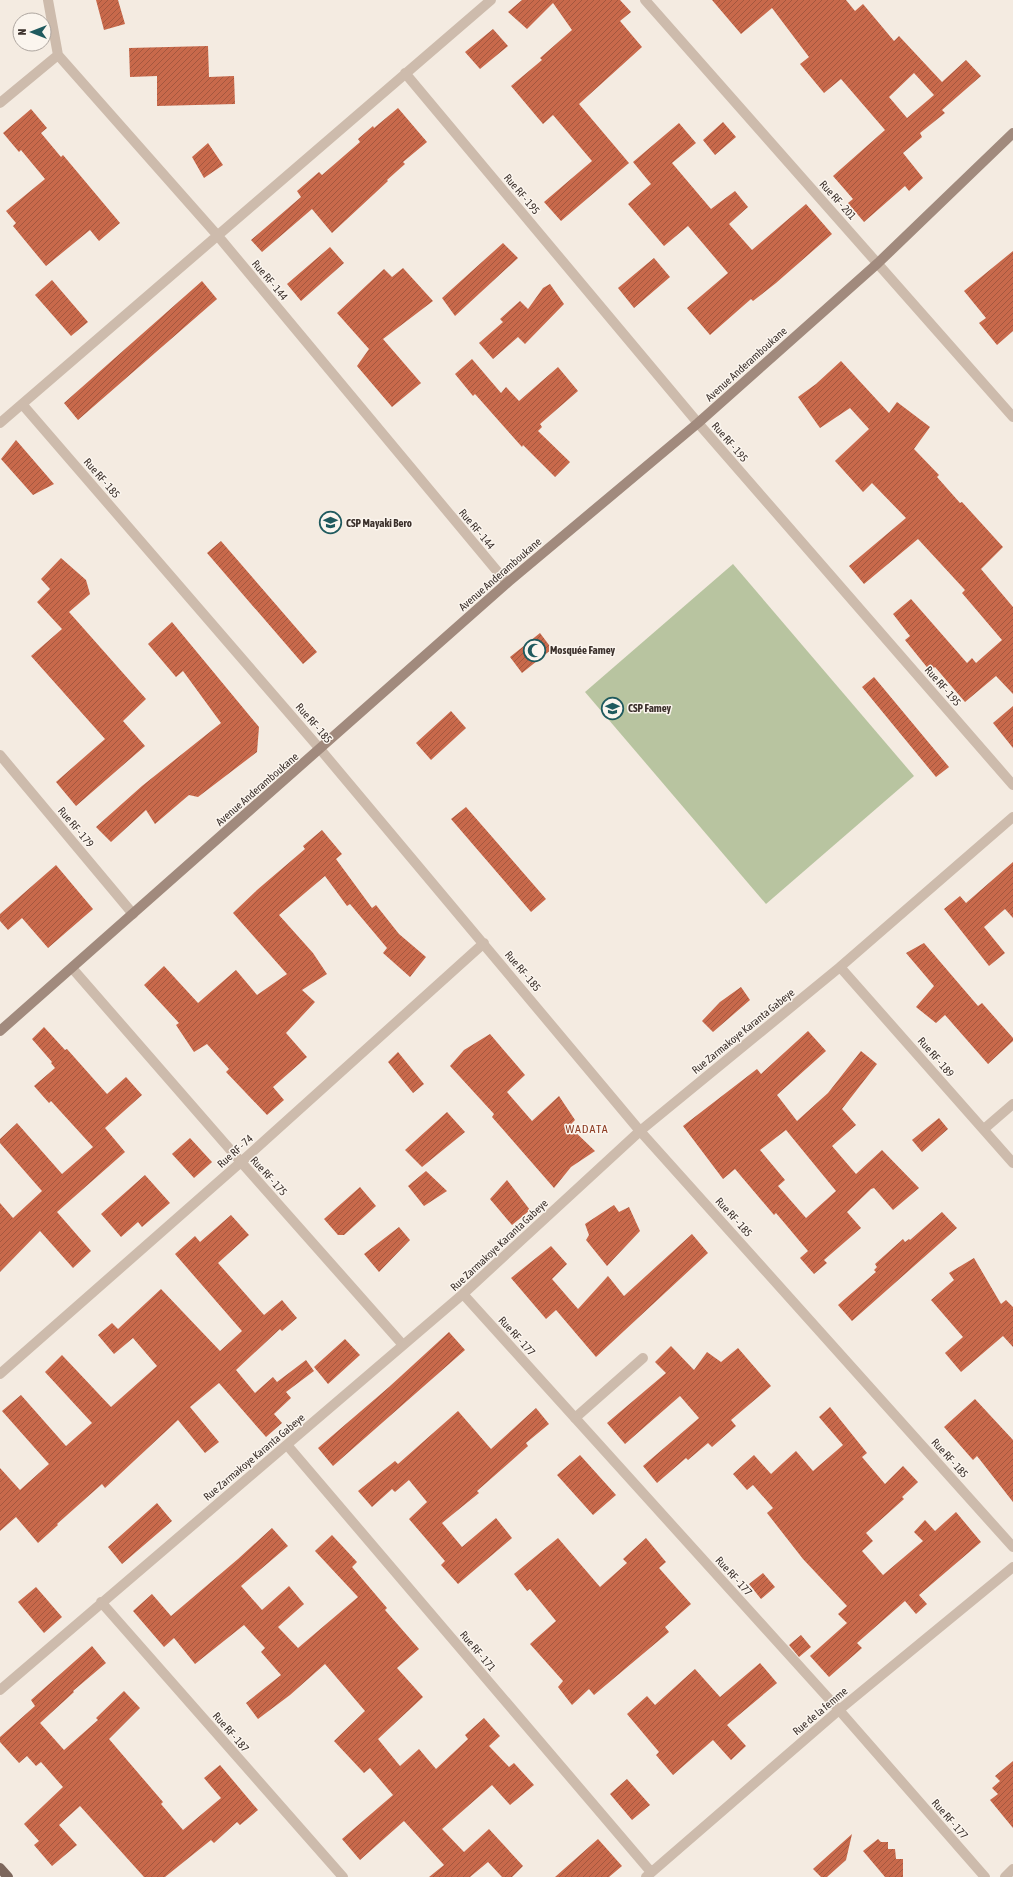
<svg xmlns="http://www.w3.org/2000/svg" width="1013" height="1877" font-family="'Asap Condensed',sans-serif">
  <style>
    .pitch { fill: #b8c4a0 }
    .building { fill: url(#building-hatch); fill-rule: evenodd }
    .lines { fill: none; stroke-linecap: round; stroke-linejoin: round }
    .lane { stroke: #cdbbac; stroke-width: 10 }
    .street { stroke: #cdbbac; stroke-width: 10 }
    .secondary { stroke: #a18a7d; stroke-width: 10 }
    .primary { stroke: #7d675c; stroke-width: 10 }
    .labels { text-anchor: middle; stroke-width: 3; stroke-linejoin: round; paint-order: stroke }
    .street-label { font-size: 11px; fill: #3b302b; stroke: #fbf5ee }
    .poi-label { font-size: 11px; font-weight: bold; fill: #3b302b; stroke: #fbf5ee; text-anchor: start }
    .neighbourhood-label { font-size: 12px; letter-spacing: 1px; fill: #8c3b22; stroke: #fbf5ee }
  </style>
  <defs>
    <pattern id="building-hatch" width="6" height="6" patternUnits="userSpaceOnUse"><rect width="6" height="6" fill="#c8694b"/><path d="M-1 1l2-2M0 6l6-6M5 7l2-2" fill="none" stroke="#a4573f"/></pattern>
  </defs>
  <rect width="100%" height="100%" fill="#f4ebe1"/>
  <!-- pitch -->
  <path class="pitch" d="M733 564 914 776 766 904 585 692Z"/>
  <!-- building -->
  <path class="building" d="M96 0H118L125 24 104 30Z
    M522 0H620L631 12 620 21 642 47 579 104 629 163 561 221 544 202 592 161 553 115 543 124 511 86 542 60 540 58 572 30 553 3 527 29 508 12Z
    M712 0H846L855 11 863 4 894 41 899 36 942 82 966 60 981 76 942 110 945 113 920 133 922 137 903 153 923 178 909 191 905 186 864 222 848 203 853 199 833 176 885 130 841 79 824 93 800 64 809 57 772 8 741 34ZM914 73 934 95 907 118 889 97Z
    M493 29 508 46 480 69 465 52Z
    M208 46 209 77 234 76 235 104 157 106V76L130 77 129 48Z
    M398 108 427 142 403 162 405 164 387 180 388 181 332 233 312 209 262 252 251 240 301 197 297 191 319 172 322 175 360 142 358 139 373 126 374 128Z
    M31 109 47 128 41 133 61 157 63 155 120 223 99 241 90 230 46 266 13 226 16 223 6 211 45 179 21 150 19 152 3 133Z
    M723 122 736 137 715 155 703 140Z
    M679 123 696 143 672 163 711 209 735 191 748 207 729 224 752 250 806 204 832 234 776 283 753 301 751 299 710 335 687 308 728 273 688 226 664 246 628 204 651 184 633 162Z
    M208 143 223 165 204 178 192 157Z
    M503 243 518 258 455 316 442 298Z
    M330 247 344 263 301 301 287 284Z
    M1013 251V331L997 345 979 323 986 318 964 291Z
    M654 258 670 277 634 308 618 288Z
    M403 268 433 301 383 339 421 383 392 407 357 366 369 349 337 313 384 269 392 277Z
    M52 280 88 322 71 336 35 295Z
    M202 281 217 299 78 420 64 403Z
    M550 284 564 304 525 344 518 337 493 359 479 343 503 322 500 319 520 301 528 309 543 288Z
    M472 359 501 393 506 387 519 401 558 367 578 391 540 424 542 427 538 431 570 462 555 477 523 445 522 447 475 394 473 396 455 374Z
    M841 361 889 413 897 402 930 427 914 449 939 475 937 477 960 503 962 502 1003 547 981 569 1013 607V694L996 676 965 702 935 667 930 671 905 640 910 636 893 614 911 599 967 663 972 658 976 663 1002 640 962 593 965 590 918 539 864 584 849 566 906 518 872 483 863 492 835 461 869 429 850 408 820 428 798 397 816 384Z
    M16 440 54 484 33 495 1 459Z
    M221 541 317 652 303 664 207 553Z
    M61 558 86 580 90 594 69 612 146 699 123 721 145 746 76 806 56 782 105 739 31 656 62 629 37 602 50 589 41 579Z
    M172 622 259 727 257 752 198 797 189 795 155 824 146 810 111 842 96 827 142 786 221 723 183 671 176 677 148 644Z
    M540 633 552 649 522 673 510 657Z
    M874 677 949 767 936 777 862 687Z
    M1013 706V748L993 723Z
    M451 711 466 728 431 760 416 743Z
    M466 807 546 899 531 912 451 819Z
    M322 830 342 854 336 859 372 908 376 905 399 934 426 957 410 977 383 953 387 948 350 904 347 906 325 876 279 915 313 953 327 974 302 990 315 1002 286 1033 307 1057 273 1087 284 1100 267 1115 226 1072 229 1069 207 1044 194 1052 176 1025 179 1023 144 985 164 966 198 1003 236 970 257 995 287 974 233 913 257 890 305 849 303 846Z
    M1013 862V918L1005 909 984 927 1005 953 989 966 944 909 960 896 966 903Z
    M56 865 93 909 48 948 22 918 8 930 0 921V914Z
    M924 943 978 1006 982 1003 1013 1038V1041L988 1064 945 1015 936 1023 916 1007 934 986 906 953Z
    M741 987 750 1000 713 1032 702 1021 720 1002Z
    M44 1027 65 1050 67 1049 107 1094 126 1077 142 1095 105 1128 125 1152 57 1212 91 1251 73 1268 40 1231 0 1272V1203L13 1218 42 1191 0 1143V1139L17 1123 62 1174 93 1147 51 1101 49 1103 34 1086 55 1068 51 1063 52 1062 32 1039Z
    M808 1031 826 1051 777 1095 797 1121 828 1093 861 1051 877 1064 842 1109 856 1125 832 1146 856 1174 882 1150 919 1188 893 1210 874 1188 871 1189 847 1212 861 1228 824 1260 827 1263 814 1274 800 1258 808 1251 776 1213 774 1215 735 1169 723 1179 683 1126 757 1069 761 1074ZM786 1130 836 1191 806 1218 778 1186 785 1180 760 1150Z
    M490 1034 525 1075 507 1092 532 1121 559 1096 575 1120 569 1126 595 1151 571 1167 554 1188 492 1117 494 1114 450 1066 464 1050Z
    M398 1052 424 1084 413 1093 388 1062Z
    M447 1112 465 1132 422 1167 405 1150Z
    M939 1118 948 1129 922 1152 912 1140Z
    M190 1138 212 1162 194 1178 172 1154Z
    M426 1171 447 1191 424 1206 408 1186Z
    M145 1175 170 1203 142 1227 138 1222 121 1237 101 1214Z
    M507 1180 530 1210 512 1225 490 1199Z
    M360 1187 376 1206 344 1235H338L324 1219Z
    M614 1205 619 1212 629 1207 640 1231 607 1266 586 1240 589 1235 585 1224Z
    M942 1212 957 1228 852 1321 838 1305 876 1272 874 1270 877 1267 875 1264 903 1239 905 1242 909 1239 910 1240Z
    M231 1215 249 1235 218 1263 264 1315 282 1300 297 1318 282 1331 280 1329 236 1370 255 1393 273 1377 277 1382 306 1360 314 1371 286 1392 291 1398 274 1414 282 1423 266 1437 219 1383 190 1407 219 1442 205 1453 178 1420 105 1488 102 1484 57 1524 58 1525 38 1543 16 1517 0 1531V1468L20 1490 49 1464 2 1411 21 1395 66 1446 92 1423 45 1372 62 1355 111 1407 157 1366 133 1338 114 1354 98 1335 112 1323 118 1329 161 1289 220 1351 242 1331 175 1254 195 1236 200 1242Z
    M399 1227 410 1240 379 1272 364 1254Z
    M692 1234 708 1253 596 1357 556 1310 546 1319 511 1278 551 1246 567 1264 552 1279 578 1309 608 1276 624 1296Z
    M974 1258 1001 1304 1006 1300 1013 1307V1347L1003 1336 961 1372 945 1353 963 1337 931 1300 954 1280 949 1273Z
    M449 1332 465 1350 333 1466 318 1448 389 1387Z
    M345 1339 360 1355 328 1384 314 1367Z
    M671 1346 694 1370 707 1352 721 1362 738 1348 771 1386 731 1420 736 1426 712 1447 708 1443 688 1460 686 1458 657 1483 643 1466 699 1418 680 1396 625 1444 607 1423 666 1373 655 1362Z
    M975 1399 1013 1440V1502L977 1456 973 1460 944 1427Z
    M830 1407 867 1453 862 1457 885 1484 903 1466 918 1482 902 1497 904 1499 866 1533 873 1541 862 1551 883 1575 923 1541 914 1532 925 1520 935 1531 956 1512 981 1542 919 1595 927 1604 916 1614 905 1601 857 1643 862 1648 829 1677 810 1656 847 1623 838 1614 847 1606 803 1559 767 1513 773 1508 753 1485 747 1490 733 1474 754 1455 771 1474 796 1451 813 1471 843 1445 819 1417Z
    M536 1408 549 1424 526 1443 528 1446 477 1491 479 1493 442 1523 462 1547 496 1518 512 1538 458 1584 441 1565 445 1561 409 1519 427 1502 409 1480 395 1492 392 1489 372 1507 358 1491 395 1461 398 1464 458 1411 491 1449Z
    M580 1455 616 1495 593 1515 557 1475Z
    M157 1503 172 1521 122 1564 108 1547Z
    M272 1528 288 1546 241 1586 262 1610 289 1586 304 1604 278 1627 298 1648 358 1597 315 1551 332 1535 357 1562 352 1567 387 1608 385 1610 419 1649 397 1668 423 1697 378 1739 400 1766 419 1749 436 1769 468 1739 465 1735 484 1718 500 1736 489 1746 509 1767 514 1763 534 1785 510 1805 492 1785 442 1829 464 1852 489 1829 523 1866 512 1877H502L488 1862 470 1877H429L444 1865 404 1821 360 1860 342 1839 393 1795 370 1768 364 1773 334 1741 365 1711 325 1664 290 1695 258 1719 246 1703 281 1675 261 1652 265 1648 244 1625 195 1664 174 1638 164 1647 133 1611 152 1594 171 1616 238 1559Z
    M558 1538 600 1587 627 1563 623 1559 646 1538 666 1562 659 1568 691 1604 665 1627 669 1632 594 1695 589 1689 572 1705 558 1687 563 1681 530 1644 556 1621 530 1589 527 1591 514 1574Z
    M763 1573 775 1587 761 1599 749 1584Z
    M36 1587 62 1617 44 1633 18 1602Z
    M801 1635 811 1647 799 1657 789 1645Z
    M92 1646 106 1663 73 1691 74 1692 40 1723 64 1750 98 1720 96 1718 124 1691 140 1708 109 1739 163 1802 161 1804 183 1830 221 1798 204 1778 220 1765 258 1810 240 1825 237 1822 214 1843 211 1840 165 1877H144L80 1806 59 1825 77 1845 52 1866 34 1845 39 1841 24 1824 63 1787 41 1762 36 1766 27 1756 19 1763 0 1742V1737L35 1706 31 1700Z
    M760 1663 777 1683 727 1725 746 1746 731 1760 713 1740 673 1775 656 1755 659 1752 627 1714 647 1696 655 1705 695 1669 720 1697Z
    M1013 1761V1828L990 1800 998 1794 992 1788 1000 1781 995 1776Z
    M627 1779 650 1805 632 1820 610 1794Z
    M852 1834 846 1860 827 1877H821L813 1869Z
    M598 1839 622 1866 609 1877H555Z
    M878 1839 881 1842H888V1849H895L896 1859H903V1877H885L863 1851Z"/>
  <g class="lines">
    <!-- lane -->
    <path class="lane" d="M575 1418 643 1358"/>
    <!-- street -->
    <path class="street" d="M48 0 58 55
      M645 0 1013 417
      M405 73 698 423 1013 785
      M0 103 58 55 218 236 507 583
      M22 404 320 749 640 1131 1013 1547
      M0 423 491 0
      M0 755 133 914
      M840 967 1013 1163
      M72 968 241 1162 403 1345
      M984 1129 1013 1104
      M463 1294 839 1710 985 1877
      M0 1374 241 1162 484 943
      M287 1445 651 1872
      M101 1602 343 1877
      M0 1690 463 1294 640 1131 840 967 1013 817
      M646 1877 839 1710 1013 1567
      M1005 1877 1013 1869"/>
    <!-- secondary -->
    <path class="secondary" d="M0 1031 507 583 698 423 878 263 1013 133"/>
    <!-- primary -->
    <path class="primary" d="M0 1868 8 1877"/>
  </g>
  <!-- icons -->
  <defs>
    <symbol id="school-ring" viewBox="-11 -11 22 22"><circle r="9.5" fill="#fbf5ee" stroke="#1f5a5e" stroke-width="1.5"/><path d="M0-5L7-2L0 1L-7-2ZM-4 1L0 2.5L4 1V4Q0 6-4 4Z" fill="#1f5a5e"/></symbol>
    <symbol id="mosque-ring" viewBox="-11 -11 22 22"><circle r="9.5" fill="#fbf5ee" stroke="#1f5a5e" stroke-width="1.5"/><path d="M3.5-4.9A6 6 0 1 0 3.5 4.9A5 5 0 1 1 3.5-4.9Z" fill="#1f5a5e"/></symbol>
  </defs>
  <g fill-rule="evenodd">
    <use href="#school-ring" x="318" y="510" width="25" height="25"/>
    <use href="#mosque-ring" x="522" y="638" width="25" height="25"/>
    <use href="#school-ring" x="600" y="696" width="25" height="25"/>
  </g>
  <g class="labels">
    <!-- street labels -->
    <g class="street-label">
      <text transform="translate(522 194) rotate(50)" y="4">Rue RF - 195</text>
      <text transform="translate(838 200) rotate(48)" y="4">Rue RF - 201</text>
      <text transform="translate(270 280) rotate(50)" y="4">Rue RF - 144</text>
      <text transform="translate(746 364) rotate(-42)" y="4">Avenue Anderamboukane</text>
      <text transform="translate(730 442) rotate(49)" y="4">Rue RF - 195</text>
      <text transform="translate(102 478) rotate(49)" y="4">Rue RF - 185</text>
      <text transform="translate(477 529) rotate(50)" y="4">Rue RF - 144</text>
      <text transform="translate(500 574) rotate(-41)" y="4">Avenue Anderamboukane</text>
      <text transform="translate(943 686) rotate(49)" y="4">Rue RF - 195</text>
      <text transform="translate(314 723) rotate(49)" y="4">Rue RF - 185</text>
      <text transform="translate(257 789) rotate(-41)" y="4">Avenue Anderamboukane</text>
      <text transform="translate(76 827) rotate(50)" y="4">Rue RF - 179</text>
      <text transform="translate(523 971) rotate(50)" y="4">Rue RF - 185</text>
      <text transform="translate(743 1031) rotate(-39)" y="4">Rue Zarmakoye Karanta Gabeye</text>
      <text transform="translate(936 1057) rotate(49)" y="4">Rue RF - 189</text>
      <text transform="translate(235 1151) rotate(-42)" y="4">Rue RF - 74</text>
      <text transform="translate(269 1176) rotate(48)" y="4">Rue RF - 175</text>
      <text transform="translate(734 1217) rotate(48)" y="4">Rue RF - 185</text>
      <text transform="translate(499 1245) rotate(-43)" y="4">Rue Zarmakoye Karanta Gabeye</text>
      <text transform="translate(517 1336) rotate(48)" y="4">Rue RF - 177</text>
      <text transform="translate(254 1457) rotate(-40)" y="4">Rue Zarmakoye Karanta Gabeye</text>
      <text transform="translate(950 1458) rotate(48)" y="4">Rue RF - 185</text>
      <text transform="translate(734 1576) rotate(48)" y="4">Rue RF - 177</text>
      <text transform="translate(478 1651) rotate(50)" y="4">Rue RF - 171</text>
      <text transform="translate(820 1711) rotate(-40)" y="4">Rue de la femme</text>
      <text transform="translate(231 1732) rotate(49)" y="4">Rue RF - 187</text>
      <text transform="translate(950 1819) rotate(49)" y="4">Rue RF - 177</text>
    </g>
    <!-- poi labels -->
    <g class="poi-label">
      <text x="346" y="527">CSP Mayaki Bero</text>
      <text x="550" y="654">Mosquée Famey</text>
      <text x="628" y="712">CSP Famey</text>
    </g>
    <!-- neighbourhood labels -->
    <g class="neighbourhood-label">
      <text x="587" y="1133">WADATA</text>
    </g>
  </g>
  <!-- north arrow -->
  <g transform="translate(32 32) rotate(270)"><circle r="19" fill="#fbf5ee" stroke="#aea6a0"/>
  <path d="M0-3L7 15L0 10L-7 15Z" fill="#1f5a5e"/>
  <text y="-6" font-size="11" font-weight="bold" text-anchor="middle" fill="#3b302b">N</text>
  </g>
</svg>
